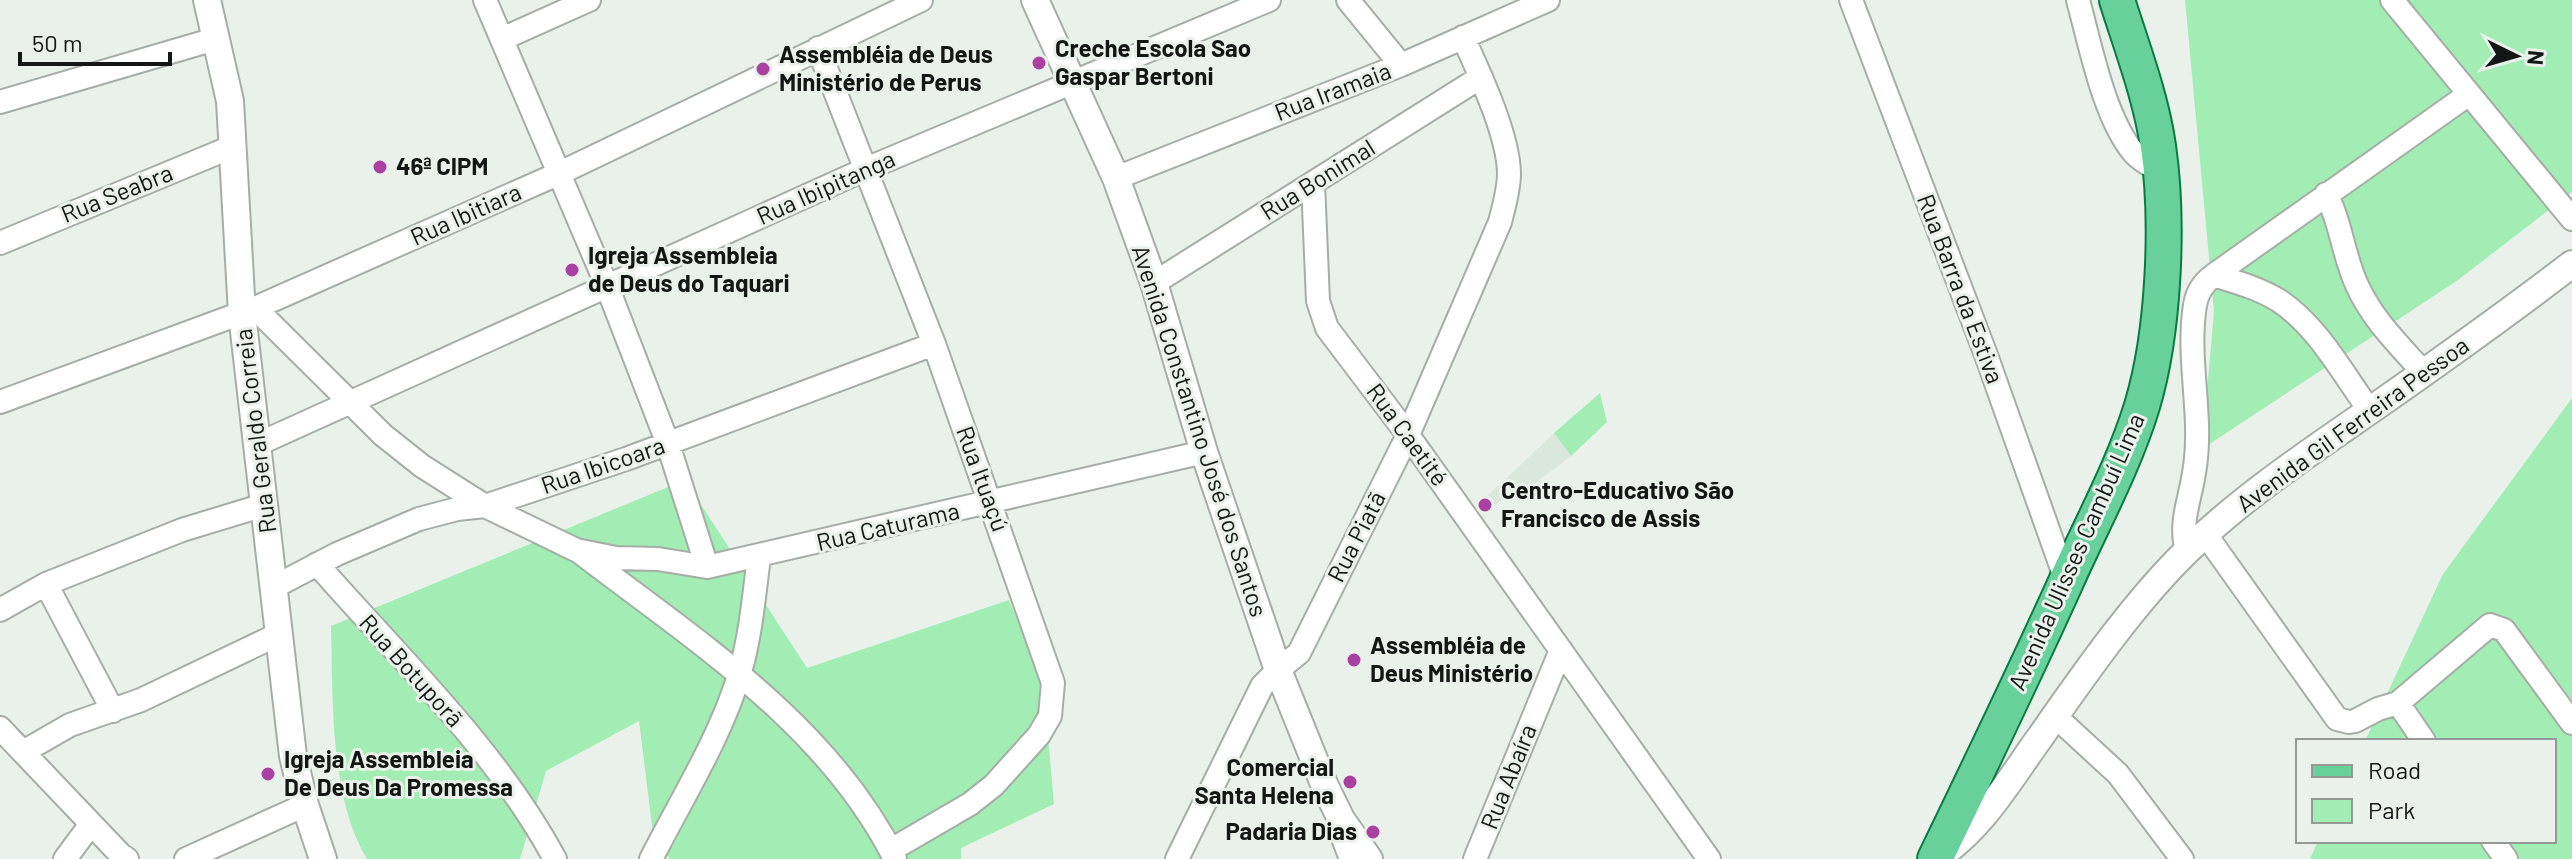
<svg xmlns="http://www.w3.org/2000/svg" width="2572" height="859" font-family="Barlow,sans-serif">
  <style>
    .built { fill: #dae7dc }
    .green { fill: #a1edb3 }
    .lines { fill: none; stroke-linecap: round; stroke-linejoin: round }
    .minor-casing { stroke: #a6ada7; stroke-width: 26 }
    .tertiary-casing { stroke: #a6ada7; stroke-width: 30 }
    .primary-casing { stroke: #097b40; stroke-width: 38 }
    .minor { stroke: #fff; stroke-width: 22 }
    .tertiary { stroke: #fff; stroke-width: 26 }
    .primary { stroke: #68d19b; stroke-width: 34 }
    .poi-dot { fill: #aa40a1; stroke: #eaf1eb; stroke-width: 3 }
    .labels { text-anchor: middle; stroke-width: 6; stroke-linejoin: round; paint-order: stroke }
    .poi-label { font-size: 24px; font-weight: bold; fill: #131614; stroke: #eaf1eb; text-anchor: start }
    .street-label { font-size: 24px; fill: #131614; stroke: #eaf1eb }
  </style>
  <rect width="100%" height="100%" fill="#eaf1eb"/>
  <!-- built -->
  <path class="built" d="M1554 433 1571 456 1525 491 1519 484 1484 516 1476 507Z"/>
  <!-- green -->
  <path class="green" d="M2185 0H2572V192L2458 280 2202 449 2214 311Z
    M1600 393 1607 422 1571 456 1554 433Z
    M2572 398V859H2310L2318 841H2554V741H2365L2443 574Z
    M685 480 807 668 1009 600 1043 681 1054 804 961 848V859H670L654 842 639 721 546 771 520 859H367C329 796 333 698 331 626Z"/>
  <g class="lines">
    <defs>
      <path id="minor" d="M485 0 607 286 668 444 707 567
        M1348 0 1401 65
        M1851 0 1986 355 2066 580
        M2078 0C2090 44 2104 118 2134 153 2141 161 2150 165 2159 170
        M2392 0 2572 219
        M502 39 589 0
        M818 48 934 344 1053 683 1050 716 1039 735 994 785 970 804 891 850
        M0 102 215 39
        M1116 178 1401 65 1548 0
        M1313 183 1318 301 1327 328 1408 435 1709 859
        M2326 194C2341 222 2343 254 2356 283 2371 318 2399 345 2424 373
        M0 243 234 146
        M2214 275C2236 282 2258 288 2278 300 2317 325 2343 374 2370 411
        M1154 283 1481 77
        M255 308 383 435 422 466 485 506 576 550 616 558 658 559 707 567 1204 452
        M0 402 255 308 560 173 921 0
        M256 445 866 169 1269 0
        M2206 535 2337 719 2349 722 2355 721 2378 709 2398 703 2490 625 2504 630 2572 723
        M2187 551C2179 523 2190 500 2194 473 2204 417 2186 361 2195 305 2197 292 2203 283 2214 275L2469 94
        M581 553C697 642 828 725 895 859
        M317 564C400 659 495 748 555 859
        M46 584 113 711
        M274 587 337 554 419 519 457 509 485 506 626 459 934 344
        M0 610 46 584 182 530 264 505
        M2398 703 2424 741
        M2055 716 2118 774 2182 859
        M0 728 121 855 127 859
        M23 752 70 725 141 700 279 634
        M1342 824 1343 838 1351 859
        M2493 841 2506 859
        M65 859 91 824
        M186 859 305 805
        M651 859C682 798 721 737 740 672 751 634 754 595 759 557
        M1177 859 1262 686 1278 670 1299 653 1408 435 1500 222C1504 206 1509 190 1509 173 1508 133 1479 73 1463 37
        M1475 859 1561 650"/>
      <path id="tertiary" d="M207 0 230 101 242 314 293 756 305 805 323 859
        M1035 0 1116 178 1154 283 1204 452 1278 670 1324 784 1341 819 1369 859
        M1935 859C1982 829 2009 780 2041 736 2083 676 2135 601 2188 550 2245 495 2310 452 2375 407 2442 360 2508 313 2572 264"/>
      <path id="primary" d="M1935 859C1979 768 2023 677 2065 584 2091 525 2123 468 2142 406 2164 333 2169 222 2158 146 2151 97 2132 48 2117 0"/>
    </defs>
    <!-- minor casing -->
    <use href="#minor" class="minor-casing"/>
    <!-- tertiary casing -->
    <use href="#tertiary" class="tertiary-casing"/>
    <!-- primary casing -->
    <use href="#primary" class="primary-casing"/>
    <!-- minor -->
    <use href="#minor" class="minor"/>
    <!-- tertiary -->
    <use href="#tertiary" class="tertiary"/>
    <!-- primary -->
    <use href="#primary" class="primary"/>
  </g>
  <!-- markers -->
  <g class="poi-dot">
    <circle cx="1039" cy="63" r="8"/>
    <circle cx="763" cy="69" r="8"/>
    <circle cx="380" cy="167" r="8"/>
    <circle cx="572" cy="270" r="8"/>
    <circle cx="1485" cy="505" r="8"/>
    <circle cx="1354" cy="660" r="8"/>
    <circle cx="268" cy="774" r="8"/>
    <circle cx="1350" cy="782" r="8"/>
    <circle cx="1373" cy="832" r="8"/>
  </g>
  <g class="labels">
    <!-- poi labels -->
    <g class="poi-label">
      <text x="1055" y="57">Creche Escola Sao<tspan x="1055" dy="28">Gaspar Bertoni</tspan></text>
      <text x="779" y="63">Assembléia de Deus<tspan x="779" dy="28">Ministério de Perus</tspan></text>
      <text x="396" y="175">46ª CIPM</text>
      <text x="588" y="264">Igreja Assembleia<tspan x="588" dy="28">de Deus do Taquari</tspan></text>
      <text x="1501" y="499">Centro-Educativo São<tspan x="1501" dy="28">Francisco de Assis</tspan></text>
      <text x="1370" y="654">Assembléia de<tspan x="1370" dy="28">Deus Ministério</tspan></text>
      <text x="284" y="768">Igreja Assembleia<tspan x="284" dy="28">De Deus Da Promessa</tspan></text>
      <text x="1334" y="776" text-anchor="end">Comercial<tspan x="1334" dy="28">Santa Helena</tspan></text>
      <text x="1357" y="840" text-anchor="end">Padaria Dias</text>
    </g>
    <!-- street labels -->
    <g class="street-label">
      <text transform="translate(1333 92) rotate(-21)" y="8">Rua Iramaia</text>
      <text transform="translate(1318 180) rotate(-32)" y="8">Rua Bonimal</text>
      <text transform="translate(826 188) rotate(-24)" y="8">Rua Ibipitanga</text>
      <text transform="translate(117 194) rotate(-22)" y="8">Rua Seabra</text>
      <text transform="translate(466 215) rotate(-24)" y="8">Rua Ibitiara</text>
      <text transform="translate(1960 289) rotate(69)" y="8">Rua Barra da Estiva</text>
      <text transform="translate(2353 425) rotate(-36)" y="8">Avenida Gil Ferreira Pessoa</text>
      <text transform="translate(256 431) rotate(-97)" y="8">Rua Geraldo Correia</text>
      <text transform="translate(1199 431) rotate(72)" y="8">Avenida Constantino José dos Santos</text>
      <text transform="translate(1407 435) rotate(54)" y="8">Rua Caetité</text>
      <text transform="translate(603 466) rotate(-19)" y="8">Rua Ibicoara</text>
      <text transform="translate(982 479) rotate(70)" y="8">Rua Ituaçú</text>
      <text transform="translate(888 527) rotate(-13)" y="8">Rua Caturama</text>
      <text transform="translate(1357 537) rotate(-63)" y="8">Rua Piatã</text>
      <text transform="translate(2077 552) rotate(-66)" y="8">Avenida Ulisses Cambuí Lima</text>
      <text transform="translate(411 671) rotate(48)" y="8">Rua Botuporã</text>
      <text transform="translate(1509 777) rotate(-68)" y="8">Rua Abaíra</text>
    </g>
  </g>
  <!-- legend -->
  <rect x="2296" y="739" width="260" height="104" fill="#eaf1eb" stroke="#949995" stroke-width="2"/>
  <rect x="2312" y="765" width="40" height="12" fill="#68d19b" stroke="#949995" stroke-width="2"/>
  <text x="2368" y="779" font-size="24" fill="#131614">Road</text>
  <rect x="2312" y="799" width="40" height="24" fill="#a1edb3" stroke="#949995" stroke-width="2"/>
  <text x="2368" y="819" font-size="24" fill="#131614">Park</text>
  <!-- north arrow -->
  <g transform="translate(2516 56) rotate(95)" stroke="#eaf1eb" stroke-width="6" paint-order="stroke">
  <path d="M0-6L14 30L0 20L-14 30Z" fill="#131614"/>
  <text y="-12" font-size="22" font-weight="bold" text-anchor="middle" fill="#131614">N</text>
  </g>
  <!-- scale -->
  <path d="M20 52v12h150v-12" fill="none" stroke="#131614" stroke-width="4"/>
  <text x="32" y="52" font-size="24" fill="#131614" stroke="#eaf1eb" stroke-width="6" paint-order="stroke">50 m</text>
</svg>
